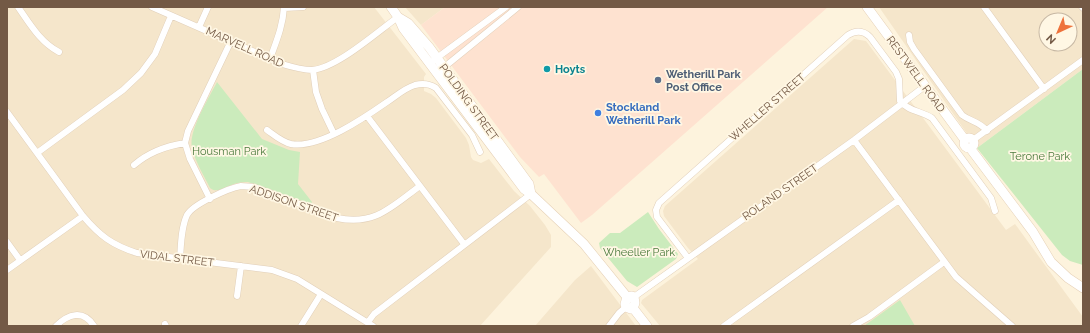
<svg xmlns="http://www.w3.org/2000/svg" width="1090" height="333" font-family="Raleway,sans-serif">
  <style>
    .residential { fill: #f5e6cb; fill-rule: evenodd }
    .commercial { fill: #fee2d0 }
    .park { fill: #cbebbc }
    .lines { fill: none; stroke-linecap: round; stroke-linejoin: round }
    .minor-casing { stroke: #e1cfb9; stroke-width: 7 }
    .secondary-casing { stroke: #e6d1b7; stroke-width: 10 }
    .minor { stroke: #fff; stroke-width: 6 }
    .secondary { stroke: #fff; stroke-width: 9 }
    .culture-dot { fill: #0f9aa8; stroke: #fff7e4; stroke-width: 1.5 }
    .service-dot { fill: #5c6f8a; stroke: #fff7e4; stroke-width: 1.5 }
    .shop-dot { fill: #3f7fe0; stroke: #fff7e4; stroke-width: 1.5 }
    .labels { text-anchor: middle; stroke-width: 3.5; stroke-linejoin: round; paint-order: stroke }
    .street-label { font-size: 11px; fill: #735945; stroke: #fff7e4 }
    .culture-label { font-size: 11px; font-weight: bold; fill: #0d838f; stroke: #fff7e4; text-anchor: start }
    .service-label { font-size: 11px; font-weight: bold; fill: #4e5e75; stroke: #fff7e4; text-anchor: start }
    .shop-label { font-size: 11px; font-weight: bold; fill: #366cbe; stroke: #fff7e4; text-anchor: start }
    .park-label { font-size: 11px; fill: #4a7a3c; stroke: #fff7e4 }
  </style>
  <rect width="100%" height="100%" fill="#fdf3dd"/>
  <!-- residential -->
  <path class="residential" d="M7 7H374L426 74 424 77V91L431 94 436 98 466 138 469 145 471 157 473 160 481 163 489 159 514 191 530 206 545 225 551 235V247L480 326H7Z
    M405 7H445L421 25Z
    M879 7H1083V69L977 148ZM1046 20H1070V44H1046Z
    M854 39 866 41 1006 230 1015 224 1083 317V326H660L641 303 642 300 698 259 688 248 664 216 663 211 665 206Z
    M591 266 636 326H535L575 280Z"/>
  <!-- commercial -->
  <path class="commercial" d="M445 7H828L592 215 581 223 544 174 539 177 520 157 421 25Z"/>
  <!-- park -->
  <path class="park" d="M1083 69V265L1070 261 1062 255 977 148Z
    M217 82 262 139 289 150 300 152 298 184 312 202 311 204 248 182C245 182 241 182 238 183 229 184 218 195 210 188 205 178 194 159 192 148 188 131 209 98 217 82Z
    M648 212 659 229 678 254 676 259 637 287 627 281 600 248 599 243 610 233H620Z
    M900 300 915 326H864Z"/>
  <g class="lines">
    <defs>
      <path id="minor" d="M18 7C30 24 40 42 59 52
        M152 7 282 64C292 67 302 70 312 70 337 68 377 32 398 17
        M984 7 1044 89
        M1082 7 1083 8
        M284 8 303 7
        M199 27 208 7
        M909 35 910 42 914 49 962 115C971 122 979 121 987 131
        M270 59C276 42 283 26 284 7
        M434 60 506 7
        M442 69 518 7
        M313 70 316 92 322 109 334 134
        M7 112 83 216C100 236 112 245 137 253L272 270 297 279 373 326
        M367 116 464 244
        M267 130C274 135 282 142 291 144 319 149 364 118 387 102 396 96 405 88 415 85 423 83 430 84 436 88L472 135 480 152
        M854 140 956 277 1012 326
        M973 140 1083 60
        M37 153 123 90 141 73 155 54 171 16
        M134 165C149 152 166 146 185 143
        M210 199 190 159 185 143 188 131 231 41
        M7 242 20 260
        M688 258 657 217 656 210 659 203 848 35C856 30 863 30 870 37L896 72 899 79 900 101C908 111 921 111 932 118L991 198 995 211
        M180 259C181 245 181 228 187 215 193 204 229 188 241 186 245 186 250 187 254 187L337 218C375 226 391 207 420 186
        M7 270 83 216
        M237 296 241 266
        M634 297 854 140 925 86
        M368 322 374 314 531 194
        M165 324 166 326
        M56 326C68 314 83 309 94 326
        M301 326 321 294
        M609 326 619 313 626 307
        M724 326 899 200
        M853 326 869 317 944 262"/>
      <path id="secondary" d="M391 7 398 17 403 28 524 189 531 194 584 244 627 297
        M867 7 965 140
        M398 17 408 23 429 47 529 184 531 194
        M964 143a5 5 0 1 1 10 0a5 5 0 1 1-10 0Z
        M970 148 1033 232 1051 262 1068 278 1083 288
        M627 297 632 296 634 297 635 303 633 308
        M627 297 625 304 626 307 631 309 633 308
        M633 308 647 326"/>
    </defs>
    <!-- minor casing -->
    <use href="#minor" class="minor-casing"/>
    <!-- secondary casing -->
    <use href="#secondary" class="secondary-casing"/>
    <!-- minor -->
    <use href="#minor" class="minor"/>
    <!-- secondary -->
    <use href="#secondary" class="secondary"/>
  </g>
  <!-- markers -->
  <circle class="culture-dot" cx="547" cy="69" r="4"/>
  <circle class="service-dot" cx="658" cy="80" r="4"/>
  <circle class="shop-dot" cx="598" cy="113" r="4"/>
  <g class="labels">
    <!-- street labels -->
    <g class="street-label">
      <text transform="translate(245 47) rotate(24)" y="4">MARVELL ROAD</text>
      <text transform="translate(916 74) rotate(54)" y="4">RESTWELL ROAD</text>
      <text transform="translate(469 102) rotate(54)" y="4">POLDING STREET</text>
      <text transform="translate(767 107) rotate(-41)" y="4">WHELLER STREET</text>
      <text transform="translate(780 192) rotate(-35)" y="4">ROLAND STREET</text>
      <text transform="translate(294 203) rotate(19)" y="4">ADDISON STREET</text>
      <text transform="translate(177 258) rotate(7)" y="4">VIDAL STREET</text>
    </g>
    <!-- culture labels -->
    <g class="culture-label">
      <text x="555" y="73">Hoyts</text>
    </g>
    <!-- service labels -->
    <g class="service-label">
      <text x="666" y="78">Wetherill Park<tspan x="666" dy="13">Post Office</tspan></text>
    </g>
    <!-- shop labels -->
    <g class="shop-label">
      <text x="606" y="111">Stockland<tspan x="606" dy="13">Wetherill Park</tspan></text>
    </g>
    <!-- park labels -->
    <g class="park-label">
      <text x="229" y="155">Housman Park</text>
      <text x="1040" y="160">Terone Park</text>
      <text x="639" y="256">Wheeller Park</text>
    </g>
  </g>
  <!-- border -->
  <rect width="1090" height="333" fill="none" stroke="#735945" stroke-width="16"/>
  <!-- north arrow -->
  <g transform="translate(1058 32) rotate(224)"><circle r="19" fill="#fff7e4" stroke="#c7b8a4"/>
  <path d="M0-3L7 15L0 10L-7 15Z" fill="#ee723b"/>
  <text y="-6" font-size="11" font-weight="bold" text-anchor="middle" fill="#735945">N</text>
  </g>
</svg>
